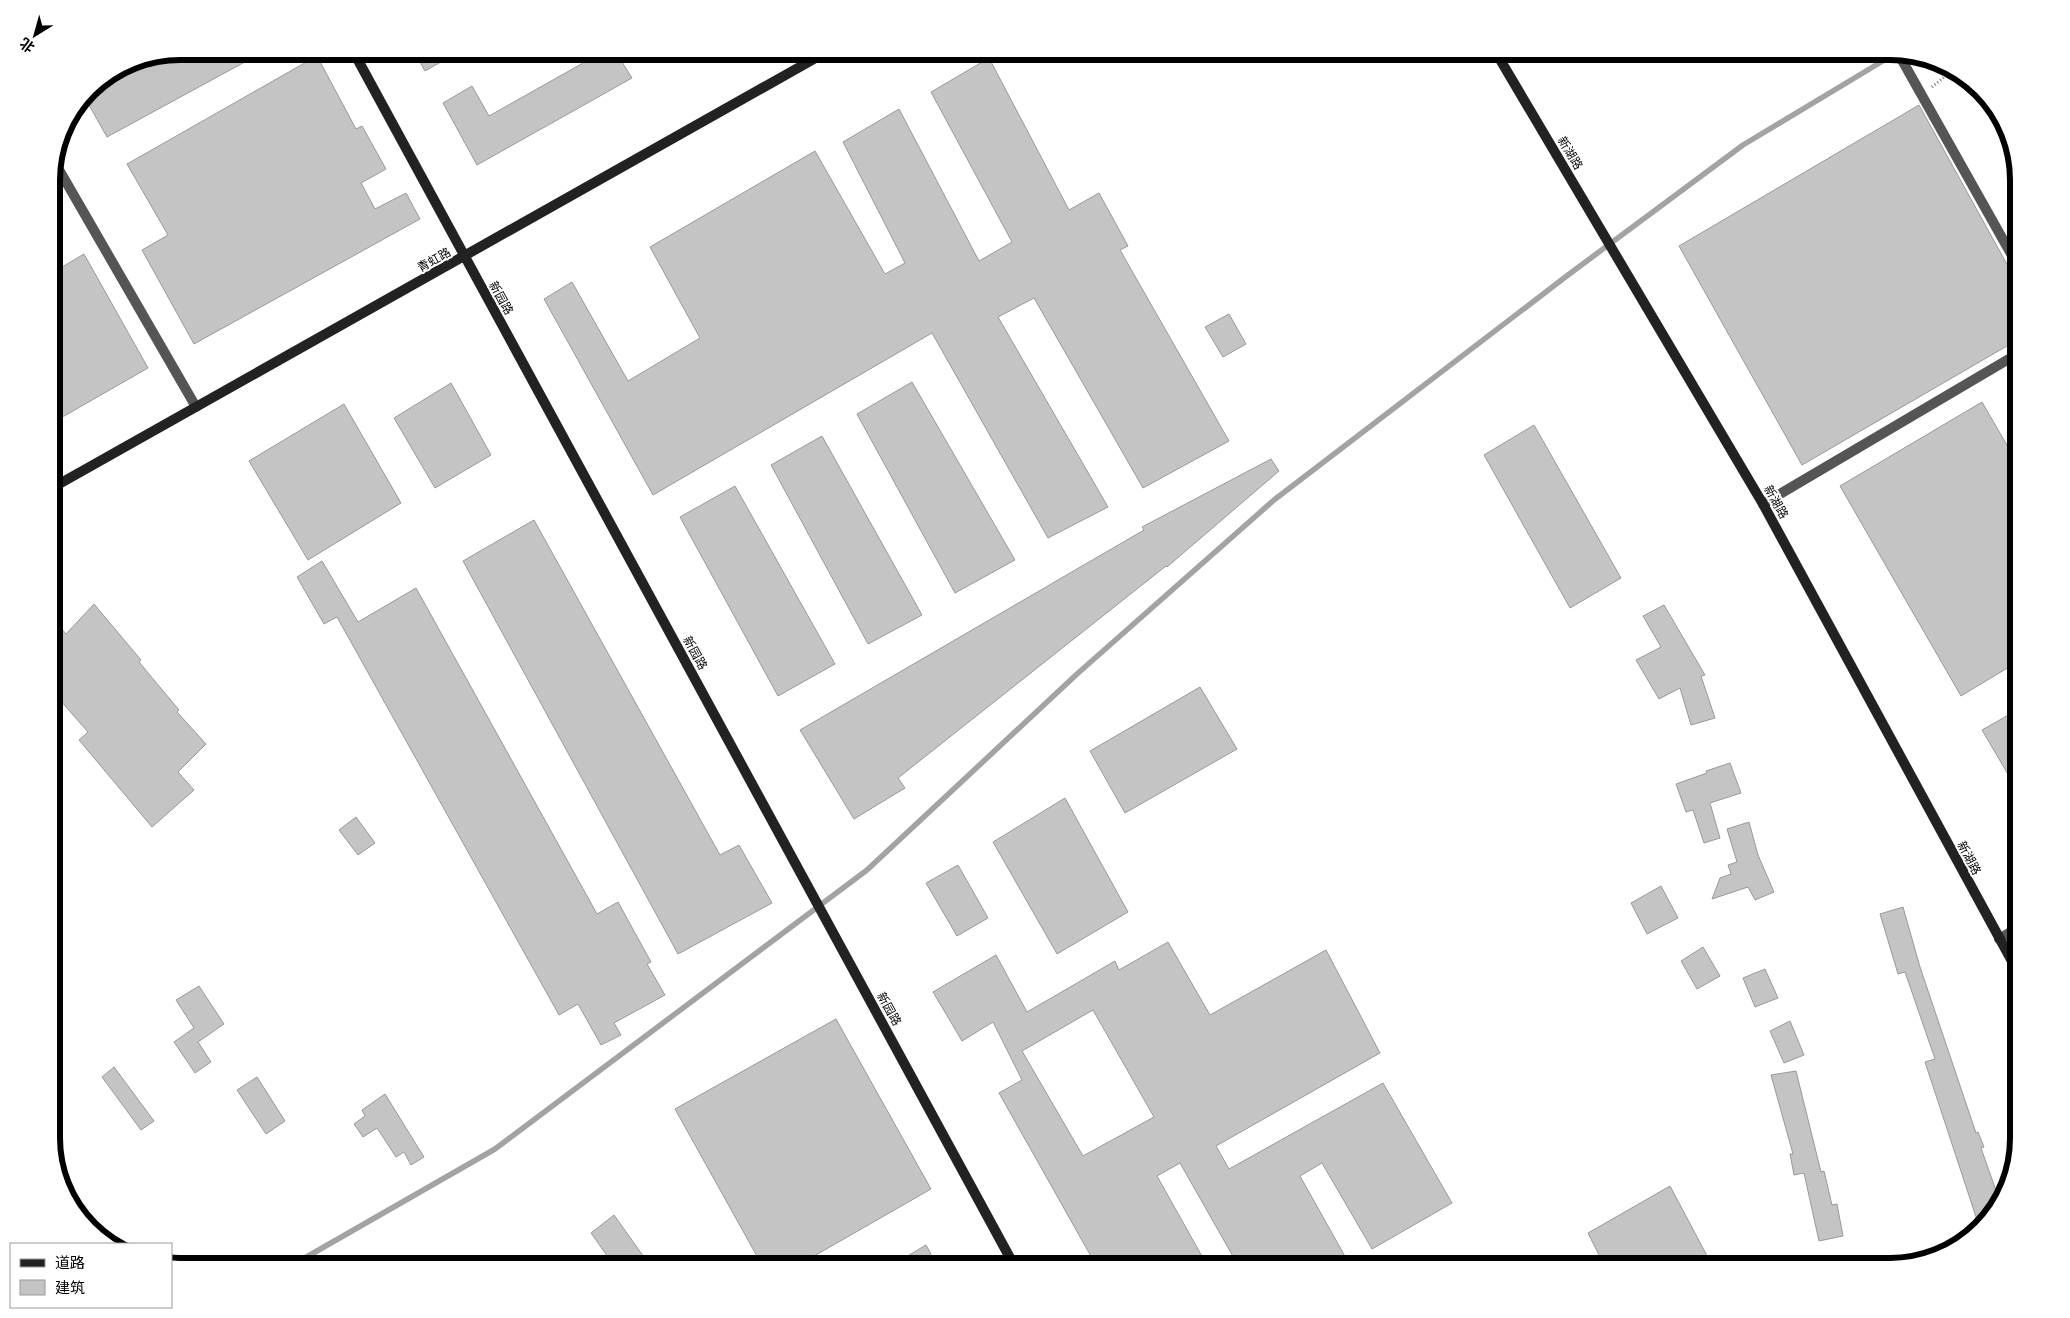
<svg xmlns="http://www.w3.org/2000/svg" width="2070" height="1318" font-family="'Fira Sans Condensed','Noto Sans SC',sans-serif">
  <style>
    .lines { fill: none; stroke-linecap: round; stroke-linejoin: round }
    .stream { stroke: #a3a3a3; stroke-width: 5.5 }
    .building { fill: #c4c4c4; stroke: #999; fill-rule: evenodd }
    .path { stroke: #777; stroke-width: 3; stroke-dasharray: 1 2.5; stroke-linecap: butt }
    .street { stroke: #555; stroke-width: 10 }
    .secondary { stroke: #222; stroke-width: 10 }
    .labels { text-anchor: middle; stroke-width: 4; stroke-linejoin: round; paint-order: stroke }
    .street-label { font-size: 12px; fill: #000; stroke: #fff }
    .rim { fill: none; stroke: #000; stroke-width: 6 }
  </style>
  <rect width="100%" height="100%" fill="#fff"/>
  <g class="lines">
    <!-- stream -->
    <path class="stream" d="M289 1267 495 1149 867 870 1077 674 1274 500 1568 275 1743 145 1896 53"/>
  </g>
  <!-- building -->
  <path class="building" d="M180 51H265L107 137 84 96 89 89 131 61Z
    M414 51H460L425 71Z
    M576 51H644L622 62 632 78 477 165 443 103 472 86 489 116 583 63Z
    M317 56 356 129 362 126 386 169 361 183 375 209 406 193 420 219 194 344 142 250 168 235 127 164Z
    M989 58 1069 210 1099 193 1128 246 1120 250 1229 441 1143 488 1034 298 998 317 1108 507 1048 538 932 333 653 495 544 299 572 282 628 381 700 338 650 247 815 151 885 274 905 263 843 142 899 109 979 261 1012 242 931 92Z
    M1919 105 2019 286V339L1802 465 1679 246Z
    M84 254 148 368 52 423V273Z
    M1229 314 1246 344 1223 357 1205 327Z
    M912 382 1015 560 955 593 857 414Z
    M451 383 491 455 435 488 394 418Z
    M1982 402 2019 466V661L1961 696 1840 486Z
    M344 404 401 503 308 560 249 461Z
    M1534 425 1621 578 1570 608 1484 455Z
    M822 436 922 615 868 644 771 465Z
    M1271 459 1279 471 1167 567 1166 566 898 778 905 788 854 819 800 730 1144 530 1142 527Z
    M735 486 835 664 778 696 680 517Z
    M534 520 720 855 739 845 772 903 678 954 463 561Z
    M322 561 358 622 416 588 597 914 618 902 651 962 647 964 665 995 614 1023 621 1035 601 1045 578 1004 559 1015 337 617 324 624 297 577Z
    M94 604 141 660 139 662 179 710 177 712 206 744 178 772 194 790 152 827 79 740 88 732 52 691V617L66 634Z
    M1664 605 1705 675 1701 676 1715 718 1691 725 1680 688 1659 699 1636 660 1661 647 1643 616Z
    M1200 687 1237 749 1125 813 1090 751Z
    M2019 709V793L1982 730Z
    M1730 763 1741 793 1710 803 1720 838 1704 843 1693 810 1686 812 1676 784 1707 773 1706 771Z
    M1065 798 1128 912 1057 954 993 842Z
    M356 817 375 843 358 855 339 830Z
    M1749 822 1758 855 1774 892 1755 900 1748 887 1712 899 1720 878 1731 874 1728 865 1737 862 1727 829Z
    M958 865 988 918 957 936 926 883Z
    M1661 886 1678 918 1647 934 1631 903Z
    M1903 907 1920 967 1976 1133 1978 1132 1984 1147 1981 1148 2000 1202 1997 1209 1979 1226 1925 1062 1935 1059 1905 972 1898 974 1880 914Z
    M1168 942 1210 1015 1326 950 1380 1053 1216 1146 1229 1169 1383 1083 1452 1203 1372 1249 1322 1163 1300 1176 1351 1267H1239L1180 1163 1157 1176 1208 1267H1097L999 1093 1022 1080 993 1022 962 1041 933 992 996 955 1027 1012 1115 961 1119 970ZM1093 1010 1154 1117 1083 1156 1022 1051Z
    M1703 947 1720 976 1697 989 1681 961Z
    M1765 969 1778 998 1755 1007 1743 978Z
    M199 986 224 1024 198 1042 211 1062 195 1073 174 1042 194 1028 176 1000Z
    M836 1019 931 1189 795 1267H763L675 1109Z
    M1790 1021 1804 1055 1784 1063 1770 1031Z
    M114 1067 154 1121 141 1130 102 1077Z
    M1796 1071 1821 1172 1824 1171 1832 1205 1837 1204 1843 1236 1819 1241 1804 1173 1794 1175 1790 1154H1793L1771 1075Z
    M257 1077 285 1121 266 1134 237 1090Z
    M385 1094 424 1157 411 1165 404 1152 396 1157 377 1128 363 1137 354 1124 365 1116 362 1110Z
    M1670 1186 1713 1267H1605L1588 1233Z
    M614 1215 651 1267H615L591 1233Z
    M926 1245 938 1267H889Z"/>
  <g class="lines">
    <!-- path -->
    <path class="path" d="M1932 87 1953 70"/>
    <!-- street -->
    <path class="street" d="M1898 53 2019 268
      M54 161 196 407
      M1763 504 2019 353
      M1999 939 2019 927"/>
    <!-- secondary -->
    <path class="secondary" d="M353 51 1015 1267
      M1495 51 1763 504 2019 974
      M52 488 828 51"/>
  </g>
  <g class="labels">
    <!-- street labels -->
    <g class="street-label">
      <text transform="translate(1570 153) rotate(59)" y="4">新湖路</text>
      <text transform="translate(434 260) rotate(-29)" y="4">青虹路</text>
      <text transform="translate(501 298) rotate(61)" y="4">新园路</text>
      <text transform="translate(1776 502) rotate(61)" y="4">新湖路</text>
      <text transform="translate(695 653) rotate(61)" y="4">新园路</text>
      <text transform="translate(1969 858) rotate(62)" y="4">新湖路</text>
      <text transform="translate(889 1009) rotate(61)" y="4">新园路</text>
    </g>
  </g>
  <!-- crop -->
  <path d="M0 0H2070V1318H0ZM180 60H1890A120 120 0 0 1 2010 180V1138A120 120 0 0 1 1890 1258H180A120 120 0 0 1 60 1138V180A120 120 0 0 1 180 60Z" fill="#fff" fill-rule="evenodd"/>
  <path class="rim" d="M180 60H1890A120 120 0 0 1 2010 180V1138A120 120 0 0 1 1890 1258H180A120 120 0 0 1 60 1138V180A120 120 0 0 1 180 60Z"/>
  <!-- legend -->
  <rect x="10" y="1243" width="162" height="65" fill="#ffffff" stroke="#999999"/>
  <rect x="20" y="1259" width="25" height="8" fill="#222222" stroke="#999999"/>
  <text x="55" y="1268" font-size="15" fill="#000000">道路</text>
  <rect x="20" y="1280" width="25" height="15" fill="#c4c4c4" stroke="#999999"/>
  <text x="55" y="1293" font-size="15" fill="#000000">建筑</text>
  <!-- north arrow -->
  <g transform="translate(35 35) rotate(217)" stroke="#ffffff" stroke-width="4" paint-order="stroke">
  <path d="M0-4L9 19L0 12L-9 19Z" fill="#000000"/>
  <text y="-8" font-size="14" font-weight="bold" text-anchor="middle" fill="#000000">北</text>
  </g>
</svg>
